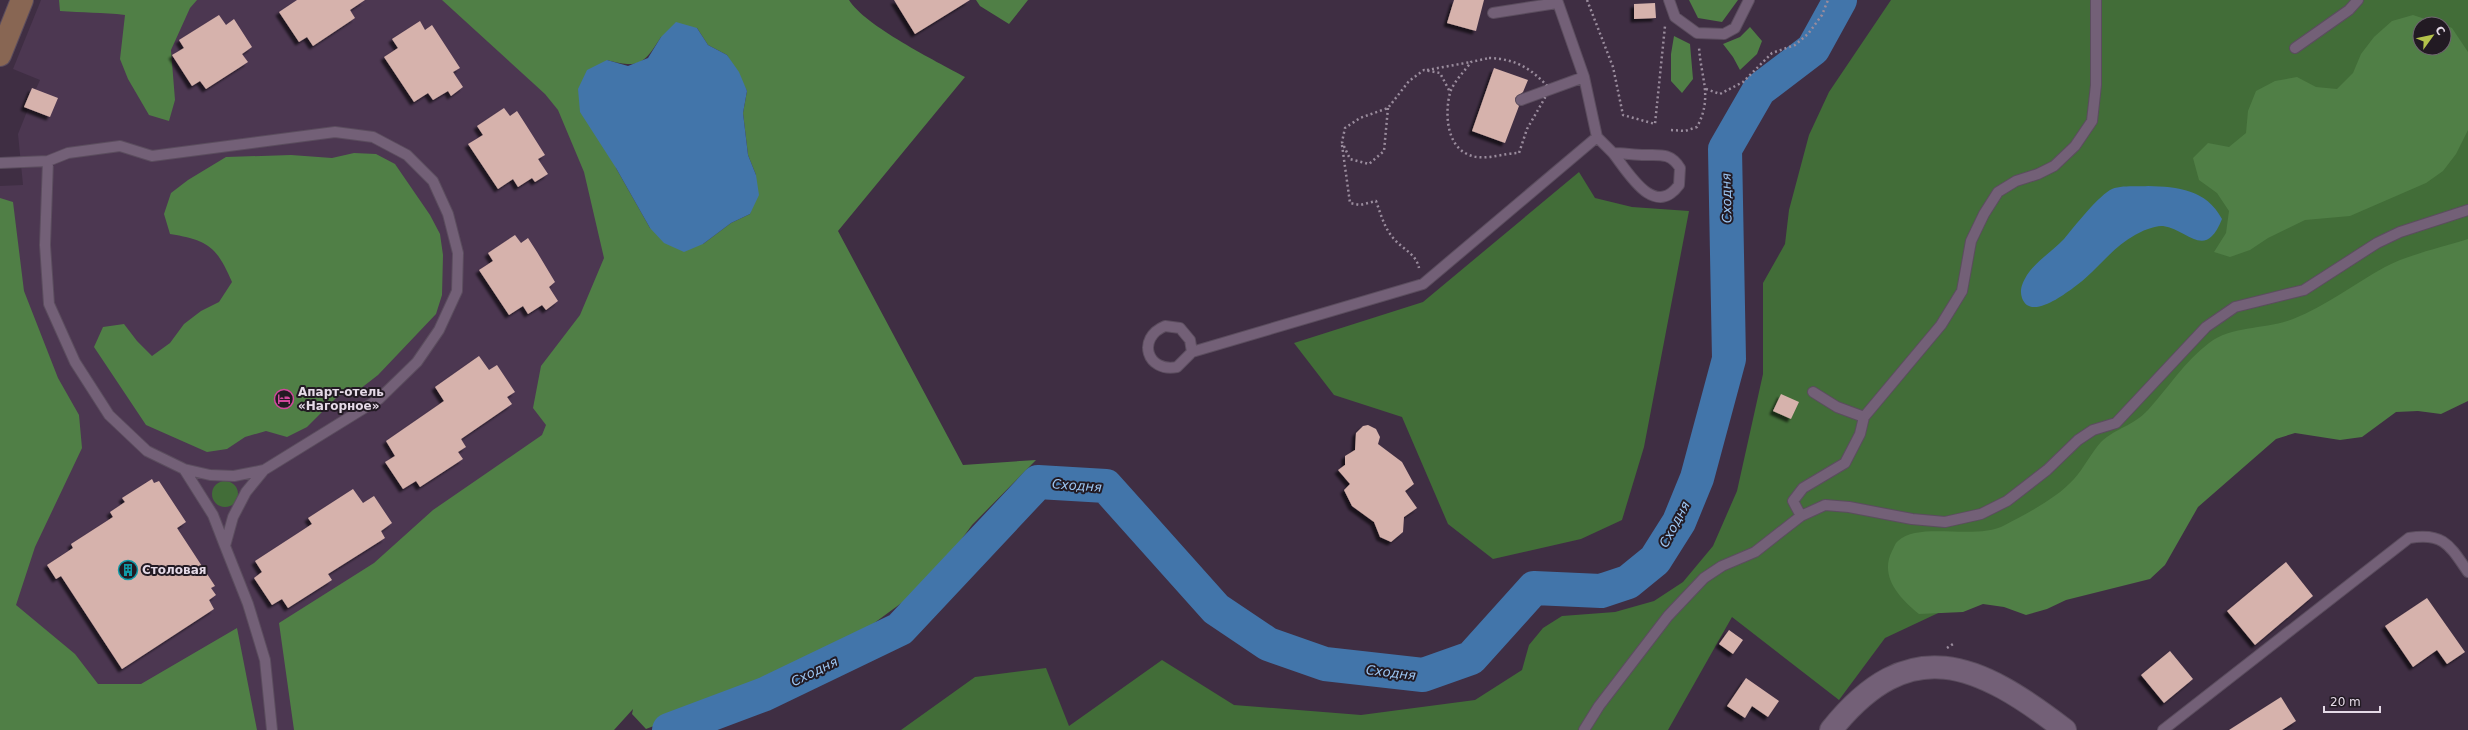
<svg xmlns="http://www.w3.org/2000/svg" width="2468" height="730" font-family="'DejaVu Sans',sans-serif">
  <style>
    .built { fill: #4c3751 }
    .green { fill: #426d38; fill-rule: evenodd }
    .forest { fill: #507f46; fill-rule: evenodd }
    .water { fill: #4275aa }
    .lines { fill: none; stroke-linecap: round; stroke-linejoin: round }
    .river { stroke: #4275aa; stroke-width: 34 }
    .building { fill: #d6b2ac; filter: url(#shadow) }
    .service-casing { stroke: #5b4d5e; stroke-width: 12 }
    .tertiary-casing { stroke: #5b4d5e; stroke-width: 24 }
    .secondary-casing { stroke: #5b4d5e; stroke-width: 24 }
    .path { stroke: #9a8c9d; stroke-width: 2.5; stroke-dasharray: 2 3; stroke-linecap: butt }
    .service { stroke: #736077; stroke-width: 10 }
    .tertiary { stroke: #736077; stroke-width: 22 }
    .secondary { stroke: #886653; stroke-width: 22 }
    .labels { text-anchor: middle; stroke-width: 4; stroke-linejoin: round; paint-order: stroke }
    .poi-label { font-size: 12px; font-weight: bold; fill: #e5dae7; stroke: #221a23; text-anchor: start }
    .water-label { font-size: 13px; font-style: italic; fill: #9cc6f3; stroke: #221a23 }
  </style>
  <defs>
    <filter id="shadow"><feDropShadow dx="-3.5" dy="3.5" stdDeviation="1" flood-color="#0009"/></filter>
  </defs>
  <rect width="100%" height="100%" fill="#3f2e43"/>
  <!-- built -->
  <path class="built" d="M41 0H461L506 4 646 256 595 362 335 730H0V186L23 185 18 134 28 109 24 107 32 88 36 89 40 80 13 69Z"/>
  <!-- green -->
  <path class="green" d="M1891 0H2468V290L2225 478 1885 638 1839 700 1732 617 1668 730H901L975 677 1046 668 1069 726 1162 660 1234 705 1361 715 1475 700 1522 670 1529 645 1543 628 1562 616 1615 612 1654 601 1683 582 1713 546 1737 491 1763 374V283L1785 244 1789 210 1809 135 1829 92ZM2420 24H2444V48H2420Z
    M1579 172 1595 198 1632 207 1689 211 1644 447 1622 520 1581 539 1493 559 1448 524 1402 417 1334 395 1294 343 1423 302Z
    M212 494a13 13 0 1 1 26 0a13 13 0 1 1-26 0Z"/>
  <!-- forest -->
  <path class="forest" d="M59 0H197L190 8 171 50 175 100 169 121 149 115 128 79 120 59 125 15C103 12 82 13 60 11Z
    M442 0H849C865 26 936 61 965 77L838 231 963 465 1036 460 972 525 930 582 862 632 770 681 646 729 632 714 633 709 614 730H294L279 623 374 563 433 510 542 435 546 425 533 408 541 366 580 315 604 258 584 172 558 110 545 94ZM697 28 708 45 727 55 747 91 743 113 748 155 756 175 750 214 731 223 703 244 650 228 616 168 607 60C639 69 644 64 661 37Z
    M976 0H1028L1009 24 980 6Z
    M1689 0H1738L1722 22 1698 18Z
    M2413 15 2440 24H2420V48H2444V25L2452 28 2468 52V130L2456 154 2443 171 2426 183 2350 216 2305 220 2268 238 2250 250 2230 257 2214 252 2226 233 2229 211 2217 193 2199 180 2193 158 2208 143 2229 147 2246 133 2248 111 2256 91 2275 81 2297 77 2316 87 2337 89 2353 73 2361 54 2374 37 2392 21Z
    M1750 27 1762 41 1757 54 1740 70 1733 57 1723 44 1740 37Z
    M1674 36 1690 44 1693 79 1682 93 1671 81V54Z
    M354 153 376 154 395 164 430 215 440 234 443 255 442 295 436 314 378 375 360 389 338 396 307 427 287 437 266 431 245 437 227 449 207 452 146 425 94 347 103 327 124 324 137 341 152 356 170 343 184 324 201 311 219 302 232 282C217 247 208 240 170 234L164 214 171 193 188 180 226 157 291 155 332 158Z
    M0 198 13 202 24 291 58 378 79 415 82 448 35 547 16 605 75 654 98 684H141L237 628 257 730H0Z
    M2468 239V401L2441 414 2418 411 2396 412 2362 437 2340 440 2295 433 2276 439 2198 507 2165 565 2150 579 2066 600 2047 609 2026 615 2004 607 1983 604 1963 612 1919 614C1900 598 1879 577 1892 551 1894 548 1895 543 1898 541 1919 521 1976 541 2005 525 2028 513 2057 498 2074 479 2084 468 2091 453 2101 442 2116 428 2133 426 2148 410 2168 388 2185 361 2209 343 2233 325 2266 330 2293 319 2326 306 2354 284 2385 267 2407 255 2443 247 2468 239Z"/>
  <!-- water -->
  <path class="water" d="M676 22 697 28 708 45 727 55 739 72 747 91 743 113 748 155 756 175 759 195 750 214 731 223 703 244 684 252 664 243 650 228 616 168 580 112 578 89 587 70 607 60 628 66 648 58 661 37Z
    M2148 186C2178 187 2206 189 2222 219 2205 261 2189 230 2163 226 2156 225 2141 231 2135 235 2111 248 2095 273 2073 288 2062 296 2030 320 2022 298 2019 289 2023 282 2027 275 2036 261 2053 251 2064 239 2073 228 2100 194 2112 189 2122 185 2137 187 2148 186Z"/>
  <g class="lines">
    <!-- river -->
    <path class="river" d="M669 730 765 694 900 629 1038 482 1106 486 1216 609 1268 644 1325 664 1423 675 1471 658 1534 588 1601 591 1628 582 1655 560 1679 522 1697 478 1729 359 1725 149 1759 90 1813 49 1840 0"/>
  </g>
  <!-- building -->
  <path class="building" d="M297 0H365L350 10 355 18 313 46 307 37 299 42 279 12Z
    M894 0H970L915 34Z
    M1454 0H1484L1476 31 1447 23Z
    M1655 3 1656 18 1634 19V4Z
    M219 15 226 25 234 19 252 47 242 54 248 62 206 89 200 81 192 86 172 55 184 48 179 40Z
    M420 21 425 30 432 25 460 68 453 72 463 87 451 96 448 91 433 100 428 93 414 102 384 57 398 48 392 39Z
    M1494 68 1528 80 1523 92 1515 98 1519 106 1505 143 1472 131Z
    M32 88 58 98 50 117 24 107Z
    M504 108 510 116 517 111 526 125 545 155 538 159 548 174 535 182 532 178 518 187 513 179 498 189 468 144 483 135 477 126Z
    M515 235 521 243 528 238 537 252 555 282 549 287 558 301 546 310 542 305 528 314 523 306 509 315 479 270 493 261 488 253Z
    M479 356 489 370 497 365 515 392 507 397 512 404 461 439 466 447 458 452 463 459 420 487 416 481 403 489 385 462 395 456 386 441 444 401 435 387Z
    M1781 394 1799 402 1791 419 1773 411Z
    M1368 425 1376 429 1380 437 1378 444 1402 462 1414 484 1405 491 1417 508 1404 517 1403 532 1391 542 1380 537 1374 522 1352 506 1344 490 1350 484 1338 470 1345 465V456L1355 450 1356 433 1363 426Z
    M152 479 154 483 159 481 186 522 177 528 215 586 211 588 216 595 209 600 214 609 122 669 61 576 56 579 47 565 73 548 71 544 113 517 110 512 125 502 122 498Z
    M353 489 363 503 374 496 392 523 381 531 385 538 328 574 332 580 288 608 282 599 272 605 254 578 262 572 255 561 312 524 308 518Z
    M2286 562 2313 596 2255 645 2227 611Z
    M2427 598 2465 652 2447 664 2437 650 2413 667 2385 626Z
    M1729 630 1743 640 1733 654 1719 644Z
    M2170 651 2193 679 2164 703 2141 675Z
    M1746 678 1779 701 1768 717 1752 706 1745 718 1727 706Z
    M2281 697 2296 721 2282 730H2229Z"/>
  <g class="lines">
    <defs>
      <path id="service" d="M1669 0 1675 17 1697 33 1724 34 1735 28 1749 0
        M1493 13 1557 3
        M2295 48 2349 10 2358 0
        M1521 100 1584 77
        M1597 137 1613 153
        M1613 153C1624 153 1634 155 1645 155 1661 155 1671 153 1680 168L1679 185C1654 219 1628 172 1613 153Z
        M48 161 45 245 49 304 75 362 109 415 147 451 184 469 210 475 234 476 264 470
        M0 163 48 161 68 153 120 146 152 156 335 132 373 137 407 155 433 181 448 214 458 253 457 291 439 330 417 362 379 399 264 470 246 492 233 517 225 546 248 604 265 660 272 730
        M1165 326 1180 328 1190 340 1192 352 1177 367C1147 373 1136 338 1165 326Z
        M1192 352 1423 284 1597 137 1584 77 1557 0
        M1813 392 1837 407 1864 417
        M184 469 213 515 225 546
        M1801 516 1793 501 1803 488 1845 463 1860 434 1864 417 1941 325 1962 291 1971 241 1984 214 1998 192 2016 181 2038 174 2054 166 2075 146 2092 121 2096 85V0
        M1584 730 1599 706 1668 616 1704 578 1722 566 1755 552 1801 516 1825 505 1849 507 1912 519 1945 522 1981 514 2007 501 2047 470 2078 440 2093 430 2116 423 2206 327 2235 307 2304 290 2377 243 2400 232 2468 210
        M2163 730 2409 538C2444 532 2450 546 2468 572"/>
      <path id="tertiary" d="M1831 730C1910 631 1978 663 2065 730"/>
      <path id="secondary" d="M0 55 22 0"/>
    </defs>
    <!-- service casing -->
    <use href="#service" class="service-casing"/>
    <!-- tertiary casing -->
    <use href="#tertiary" class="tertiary-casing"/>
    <!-- secondary casing -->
    <use href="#secondary" class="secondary-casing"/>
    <!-- path -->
    <path class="path" d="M1587 0 1613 67 1623 115 1655 124 1665 26
      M1489 58C1517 59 1532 69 1550 89L1527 129 1519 153C1503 153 1482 162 1467 154 1446 144 1445 112 1450 93 1453 82 1465 71 1471 62Z
      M1427 70 1471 62
      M1706 89 1720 94 1743 82 1772 53 1795 45 1808 34 1822 15 1828 0
      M1388 108 1384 151 1369 164 1350 159 1342 142 1345 128 1360 118 1388 108 1409 81 1424 70 1440 73 1450 92
      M1671 130 1685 131 1697 127C1713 97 1701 79 1699 47
      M1342 145 1350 203 1360 205 1376 201C1381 215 1385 230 1395 240 1404 250 1416 254 1419 268
      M1947 648 1953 644"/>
    <!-- service -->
    <use href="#service" class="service"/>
    <!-- tertiary -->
    <use href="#tertiary" class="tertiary"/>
    <!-- secondary -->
    <use href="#secondary" class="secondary"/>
  </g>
  <!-- icons -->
  <defs>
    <symbol id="hotel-ring" viewBox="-11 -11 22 22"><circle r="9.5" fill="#221a23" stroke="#d1479c" stroke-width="1.5"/><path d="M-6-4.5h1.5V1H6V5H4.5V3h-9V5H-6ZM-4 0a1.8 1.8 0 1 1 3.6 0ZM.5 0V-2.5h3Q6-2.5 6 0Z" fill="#d1479c"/></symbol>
    <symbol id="building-ring" viewBox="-11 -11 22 22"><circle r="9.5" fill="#221a23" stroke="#0f9aa8" stroke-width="1.5"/><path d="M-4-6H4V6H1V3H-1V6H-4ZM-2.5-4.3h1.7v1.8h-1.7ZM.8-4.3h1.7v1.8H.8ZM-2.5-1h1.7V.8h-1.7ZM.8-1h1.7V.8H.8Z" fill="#0f9aa8"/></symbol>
  </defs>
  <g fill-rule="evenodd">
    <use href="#hotel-ring" x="273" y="388" width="22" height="22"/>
    <use href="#building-ring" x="117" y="559" width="22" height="22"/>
  </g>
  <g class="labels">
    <!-- poi labels -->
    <g class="poi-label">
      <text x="298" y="396">Апарт-отель<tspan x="298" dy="14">«Нагорное»</tspan></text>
      <text x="142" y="574">Столовая</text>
    </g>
    <!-- water labels -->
    <g class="water-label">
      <text transform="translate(1726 198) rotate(-91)" y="5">Сходня</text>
      <text transform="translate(1077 485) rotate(4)" y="5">Сходня</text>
      <text transform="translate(1674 524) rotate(-62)" y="5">Сходня</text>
      <text transform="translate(814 671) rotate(-26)" y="5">Сходня</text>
      <text transform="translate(1391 672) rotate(7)" y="5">Сходня</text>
    </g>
  </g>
  <!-- north arrow -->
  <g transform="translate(2432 36) rotate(57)"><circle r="19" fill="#221a23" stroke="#706771"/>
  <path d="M0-3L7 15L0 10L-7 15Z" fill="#b4c24a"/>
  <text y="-6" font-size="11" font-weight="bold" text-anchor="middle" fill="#e5dae7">С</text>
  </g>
  <!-- scale -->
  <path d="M2324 706v6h56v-6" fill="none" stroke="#e5dae7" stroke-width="2"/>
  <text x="2330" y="706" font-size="12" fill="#e5dae7" stroke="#221a23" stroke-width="3" paint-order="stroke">20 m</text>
</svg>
